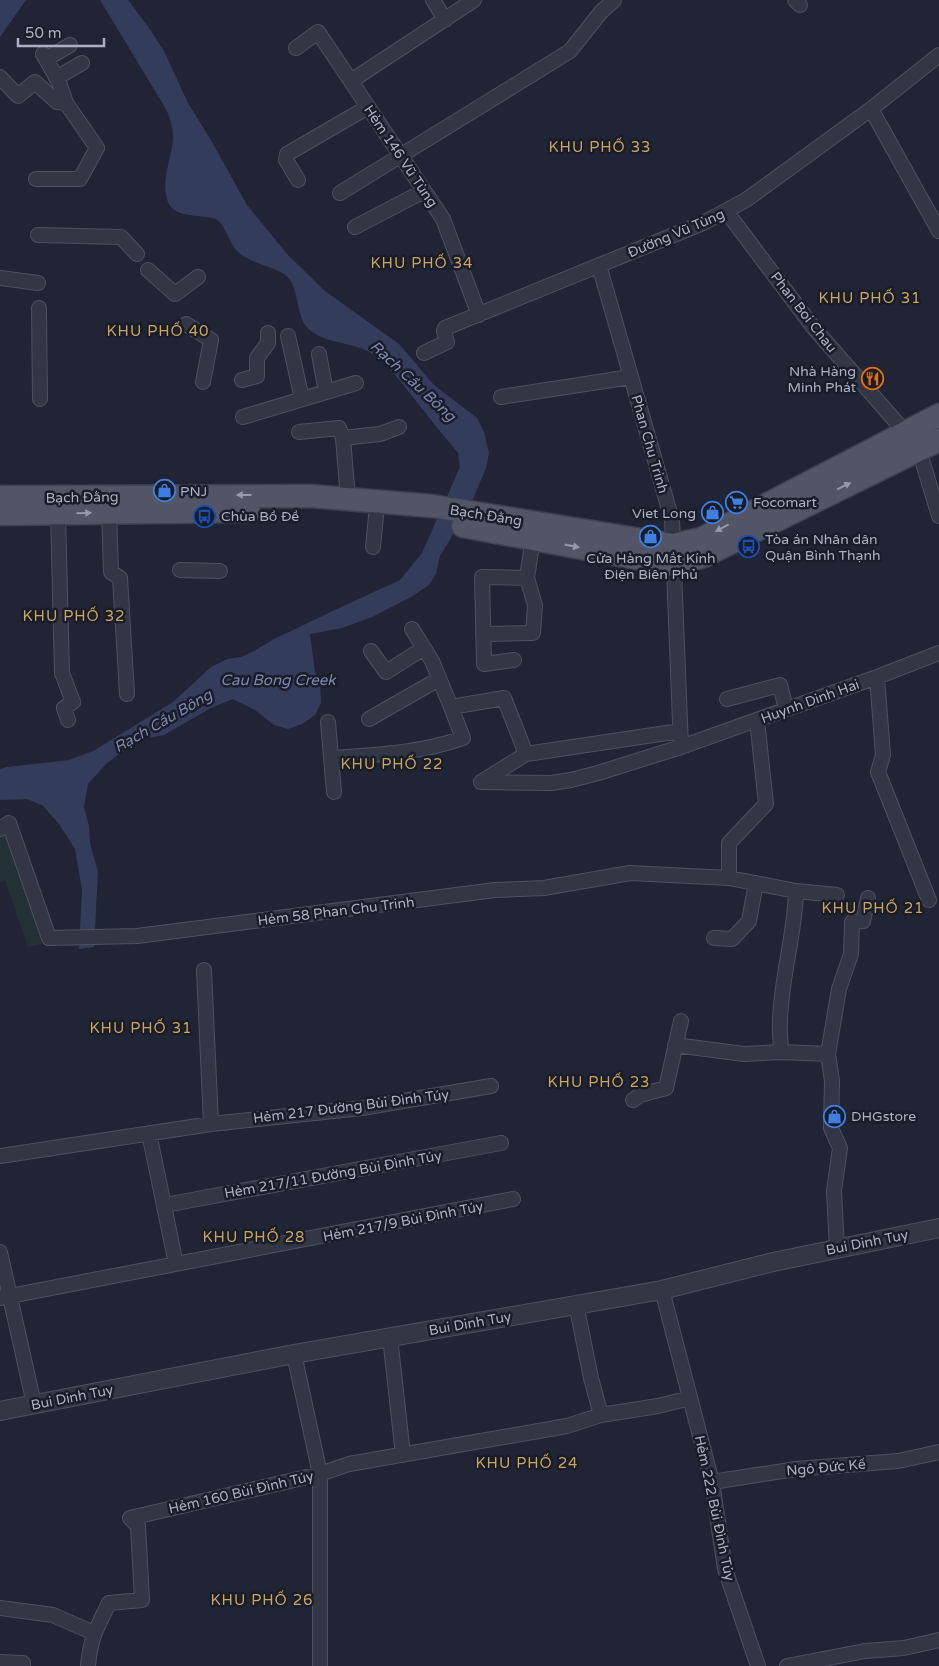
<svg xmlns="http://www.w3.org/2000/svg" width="939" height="1666" font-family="'Varela Round',sans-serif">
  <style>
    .green { fill: #233136 }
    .water { fill: #343c5b }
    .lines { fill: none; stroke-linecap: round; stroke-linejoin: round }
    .minor-casing { stroke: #4e5160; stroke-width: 16 }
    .tertiary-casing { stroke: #4e5160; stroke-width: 20 }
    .primary-casing { stroke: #3d404e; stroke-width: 25 }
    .minor { stroke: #333745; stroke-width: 14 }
    .tertiary { stroke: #333745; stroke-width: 18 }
    .primary { stroke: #515565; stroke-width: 22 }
    .oneway { fill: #9699ab }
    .labels { text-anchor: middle; stroke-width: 5; stroke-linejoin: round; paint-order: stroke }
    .street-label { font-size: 14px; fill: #adb0c2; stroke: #191c29 }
    .poi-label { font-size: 14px; fill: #adb0c2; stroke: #191c29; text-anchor: start }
    .neighbourhood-label { font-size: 15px; letter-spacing: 1px; fill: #cca55e; stroke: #191c29 }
    .water-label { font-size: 15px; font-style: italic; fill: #7e88ae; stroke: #191c29 }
  </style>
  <rect width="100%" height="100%" fill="#202434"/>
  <!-- green -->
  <path class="green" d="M8 830 42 944 28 947 5 880 0 883V835Z"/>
  <!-- water -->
  <path class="water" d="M0 0H26L0 37Z
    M100 0H128L149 28 164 51 188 103 212 142 247 205 288 255 325 291 399 344 434 385 477 418 484 432 489 453 486 468 470 506 440 556 436 574 429 585 411 597 372 617 342 628 310 634 315 672 320 680 321 703 315 715 302 724 288 729 274 725 255 710 233 699 211 708 164 735 140 739 107 763 88 784 84 807 89 826 90 843 98 872 94 947 79 949 82 890 75 849 59 824 42 805 27 799 0 800V769L7 767 69 760 93 751 173 702 211 667 227 659 241 657 254 651 272 640 337 609 400 580 422 553 460 467 458 453C445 437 432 422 420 406 404 387 392 367 371 353 353 342 328 344 311 331 293 318 302 286 284 274 270 265 248 263 236 250 230 243 224 223 216 219 201 214 175 219 168 202 160 182 172 158 173 138 173 127 170 118 166 109Z"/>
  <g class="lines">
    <defs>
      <path id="minor" d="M433 0 445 20
        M795 0 800 5
        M296 48 318 32 443 219 479 315
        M46 59 70 45
        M0 77 18 96 35 82 57 102 66 103
        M56 78 82 63
        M351 81 474 0
        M871 109 939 231
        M36 179H80L97 148 66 103 59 82 43 54
        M298 180 286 160 287 154 368 107
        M340 193 570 51 601 12 614 0
        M726 211 813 327 905 432 919 450 939 516
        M355 227 424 191
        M38 235 121 237 137 254
        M599 265 672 520 681 747
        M148 270 175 294 198 277
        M0 278 38 283
        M39 308 40 399
        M186 324 211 340 203 382
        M288 336 302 399
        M424 353 447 342 444 331 445 328 703 223 746 200 871 109 939 55
        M319 354 326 392
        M242 380 257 376V358L268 343V333
        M501 397 631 377
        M243 417 356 383
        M299 432 339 428 343 438
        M348 499 343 438 380 434 399 427
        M109 512 111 572 120 578 127 694
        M58 513 62 673 73 702 64 708 68 720
        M373 547 376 516
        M180 570 220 571
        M412 629 432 661 451 707
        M483 634 533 633 535 605 527 578 533 538
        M371 651 386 672 424 648
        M514 660 484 664 482 577 527 578
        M877 677 883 755 878 772 929 900
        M727 699 780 685 786 709
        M369 719 439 679
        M757 720 766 804 729 843V878L796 891C795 935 781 977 780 1021 779 1031 781 1041 781 1052
        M328 722 334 792
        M331 758C376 755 421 753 463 738L451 707 504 698 526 754
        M481 782 551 783 571 780 598 773 681 747 877 677 939 653
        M481 782 526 754 680 731
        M0 829 9 823 49 938 137 936 495 890 544 888 630 873 729 878
        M796 891 837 895
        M714 938 732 939 749 921 756 883
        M204 970 211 1124
        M675 1045 744 1054 781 1052 828 1054
        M633 1100 640 1095 666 1088 681 1021
        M0 1156 211 1124 362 1108 491 1086
        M165 1205 501 1143
        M837 1248 834 1191 840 1148 831 1128 832 1081 828 1054 839 989 851 954 852 922 863 921 868 898
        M0 1252 34 1404
        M176 1264 513 1199
        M662 1290 712 1482 725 1569 758 1666
        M0 1298 176 1264 149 1133
        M576 1304 591 1378 601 1415
        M390 1337 403 1455
        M294 1354 320 1474V1666
        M712 1482 796 1469 898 1461 939 1452
        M130 1518 320 1474 349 1464 567 1426 601 1415 658 1406 690 1398
        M0 1608 53 1615 94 1633
        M0 1662 23 1663V1666
        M88 1666C90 1639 97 1627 109 1603L142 1600 138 1526 130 1518
        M787 1666 865 1651 904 1648 939 1640"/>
      <path id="tertiary" d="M0 1411 294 1354 662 1290 773 1262 939 1228"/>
      <path id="primary" d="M0 497 310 496 432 506 673 545 701 539 939 415
        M0 514 249 511
        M463 526 673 565 704 556 939 440"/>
    </defs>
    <!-- minor casing -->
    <use href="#minor" class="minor-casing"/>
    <!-- tertiary casing -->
    <use href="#tertiary" class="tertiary-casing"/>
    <!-- primary casing -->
    <use href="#primary" class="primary-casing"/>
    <!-- minor -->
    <use href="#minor" class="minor"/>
    <!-- tertiary -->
    <use href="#tertiary" class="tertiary"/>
    <!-- primary -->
    <use href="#primary" class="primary"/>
  </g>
  <!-- one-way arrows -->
  <defs><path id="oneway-solid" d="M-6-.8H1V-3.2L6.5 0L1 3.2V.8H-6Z" transform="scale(1.25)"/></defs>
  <g class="oneway">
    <use href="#oneway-solid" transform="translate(844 486) rotate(-26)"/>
    <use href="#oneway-solid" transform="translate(244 495) rotate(-180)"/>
    <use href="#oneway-solid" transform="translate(84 513) rotate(-1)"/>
    <use href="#oneway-solid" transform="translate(722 528) rotate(152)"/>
    <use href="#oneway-solid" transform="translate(572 546) rotate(11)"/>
  </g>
  <!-- icons -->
  <defs>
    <symbol id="restaurant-ring" viewBox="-11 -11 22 22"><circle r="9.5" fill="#191c29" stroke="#e8710a" stroke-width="1.5"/><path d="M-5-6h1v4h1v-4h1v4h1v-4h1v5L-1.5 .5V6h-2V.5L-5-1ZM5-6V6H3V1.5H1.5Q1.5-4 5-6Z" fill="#e8710a"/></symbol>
    <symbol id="shop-ring" viewBox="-11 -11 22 22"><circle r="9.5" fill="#191c29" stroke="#3f7fe0" stroke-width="1.5"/><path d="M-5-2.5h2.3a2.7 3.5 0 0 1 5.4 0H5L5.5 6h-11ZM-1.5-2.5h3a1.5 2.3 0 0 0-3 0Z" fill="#3f7fe0"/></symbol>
    <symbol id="supermarket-ring" viewBox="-11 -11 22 22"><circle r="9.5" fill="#191c29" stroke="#3f7fe0" stroke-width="1.5"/><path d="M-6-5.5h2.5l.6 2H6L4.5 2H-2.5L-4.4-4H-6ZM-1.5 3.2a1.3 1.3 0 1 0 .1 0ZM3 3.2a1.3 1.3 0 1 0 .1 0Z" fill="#3f7fe0"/></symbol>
    <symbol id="bus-ring" viewBox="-11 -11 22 22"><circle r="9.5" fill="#191c29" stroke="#1a4fb4" stroke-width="1.5"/><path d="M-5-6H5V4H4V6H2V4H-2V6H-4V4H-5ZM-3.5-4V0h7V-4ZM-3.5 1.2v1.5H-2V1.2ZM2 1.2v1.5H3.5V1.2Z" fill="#1a4fb4"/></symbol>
  </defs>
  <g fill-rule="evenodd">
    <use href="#restaurant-ring" x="860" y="366" width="25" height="25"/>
    <use href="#shop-ring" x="152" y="478" width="25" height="25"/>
    <use href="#supermarket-ring" x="724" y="490" width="25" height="25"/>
    <use href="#shop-ring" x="700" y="500" width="25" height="25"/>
    <use href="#bus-ring" x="192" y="504" width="25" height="25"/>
    <use href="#shop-ring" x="638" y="524" width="25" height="25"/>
    <use href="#bus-ring" x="736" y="534" width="25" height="25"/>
    <use href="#shop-ring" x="822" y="1104" width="25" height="25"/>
  </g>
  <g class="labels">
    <!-- street labels -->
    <g class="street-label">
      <text transform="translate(401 156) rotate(56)" y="5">Hẻm 146 Vũ Tùng</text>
      <text transform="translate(676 233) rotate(-23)" y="5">Đường Vũ Tùng</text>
      <text transform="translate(804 312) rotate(52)" y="5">Phan Boi Chau</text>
      <text transform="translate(650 444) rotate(74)" y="5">Phan Chu Trinh</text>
      <text transform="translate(82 497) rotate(-1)" y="5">Bạch Đằng</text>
      <text transform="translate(486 515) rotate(9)" y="5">Bạch Đằng</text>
      <text transform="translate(810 701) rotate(-20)" y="5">Huynh Dinh Hai</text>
      <text transform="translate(336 911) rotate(-7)" y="5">Hẻm 58 Phan Chu Trinh</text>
      <text transform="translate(351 1106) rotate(-7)" y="5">Hẻm 217 Đường Bùi Đình Túy</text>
      <text transform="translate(333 1174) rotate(-10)" y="5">Hẻm 217/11 Đường Bùi Đình Túy</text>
      <text transform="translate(403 1221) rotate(-11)" y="5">Hẻm 217/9 Bùi Đình Túy</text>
      <text transform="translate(867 1242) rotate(-11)" y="5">Bui Dinh Tuy</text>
      <text transform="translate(470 1323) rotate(-10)" y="5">Bui Dinh Tuy</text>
      <text transform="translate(72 1397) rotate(-11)" y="5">Bui Dinh Tuy</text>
      <text transform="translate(826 1467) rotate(-5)" y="5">Ngô Đức Kế</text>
      <text transform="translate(241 1492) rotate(-13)" y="5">Hẻm 160 Bùi Đình Túy</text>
      <text transform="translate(715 1508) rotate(78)" y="5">Hẻm 222 Bùi Đình Túy</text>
    </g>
    <!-- poi labels -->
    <g class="poi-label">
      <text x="856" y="376" text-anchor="end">Nhà Hàng<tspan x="856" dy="16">Minh Phát</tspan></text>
      <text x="180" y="496">PNJ</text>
      <text x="753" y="507">Focomart</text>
      <text x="696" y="518" text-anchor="end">Viet Long</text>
      <text x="221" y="521">Chùa Bồ Đề</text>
      <text x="765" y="544">Tòa án Nhân dân<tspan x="765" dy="16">Quận Bình Thạnh</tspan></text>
      <text x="651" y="563" text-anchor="middle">Cửa Hàng Mắt Kính<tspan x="651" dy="16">Điện Biên Phủ</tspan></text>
      <text x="851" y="1121">DHGstore</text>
    </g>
    <!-- neighbourhood labels -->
    <g class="neighbourhood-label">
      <text x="600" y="152">KHU PHỐ 33</text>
      <text x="422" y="268">KHU PHỐ 34</text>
      <text x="870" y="303">KHU PHỐ 31</text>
      <text x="158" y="336">KHU PHỐ 40</text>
      <text x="74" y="621">KHU PHỐ 32</text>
      <text x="392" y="769">KHU PHỐ 22</text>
      <text x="873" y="913">KHU PHỐ 21</text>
      <text x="141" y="1033">KHU PHỐ 31</text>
      <text x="599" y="1087">KHU PHỐ 23</text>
      <text x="254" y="1242">KHU PHỐ 28</text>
      <text x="527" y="1468">KHU PHỐ 24</text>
      <text x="262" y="1605">KHU PHỐ 26</text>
    </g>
    <!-- water labels -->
    <g class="water-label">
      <text transform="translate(413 381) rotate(43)" y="5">Rạch Cầu Bông</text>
      <text x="278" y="685">Cau Bong Creek</text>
      <text transform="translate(163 721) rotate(-30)" y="5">Rạch Cầu Bông</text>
    </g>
  </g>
  <!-- scale -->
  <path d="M18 38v8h86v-8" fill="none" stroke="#adb0c2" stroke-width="2.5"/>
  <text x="25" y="38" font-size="15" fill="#adb0c2" stroke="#191c29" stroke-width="4" paint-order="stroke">50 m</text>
</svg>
